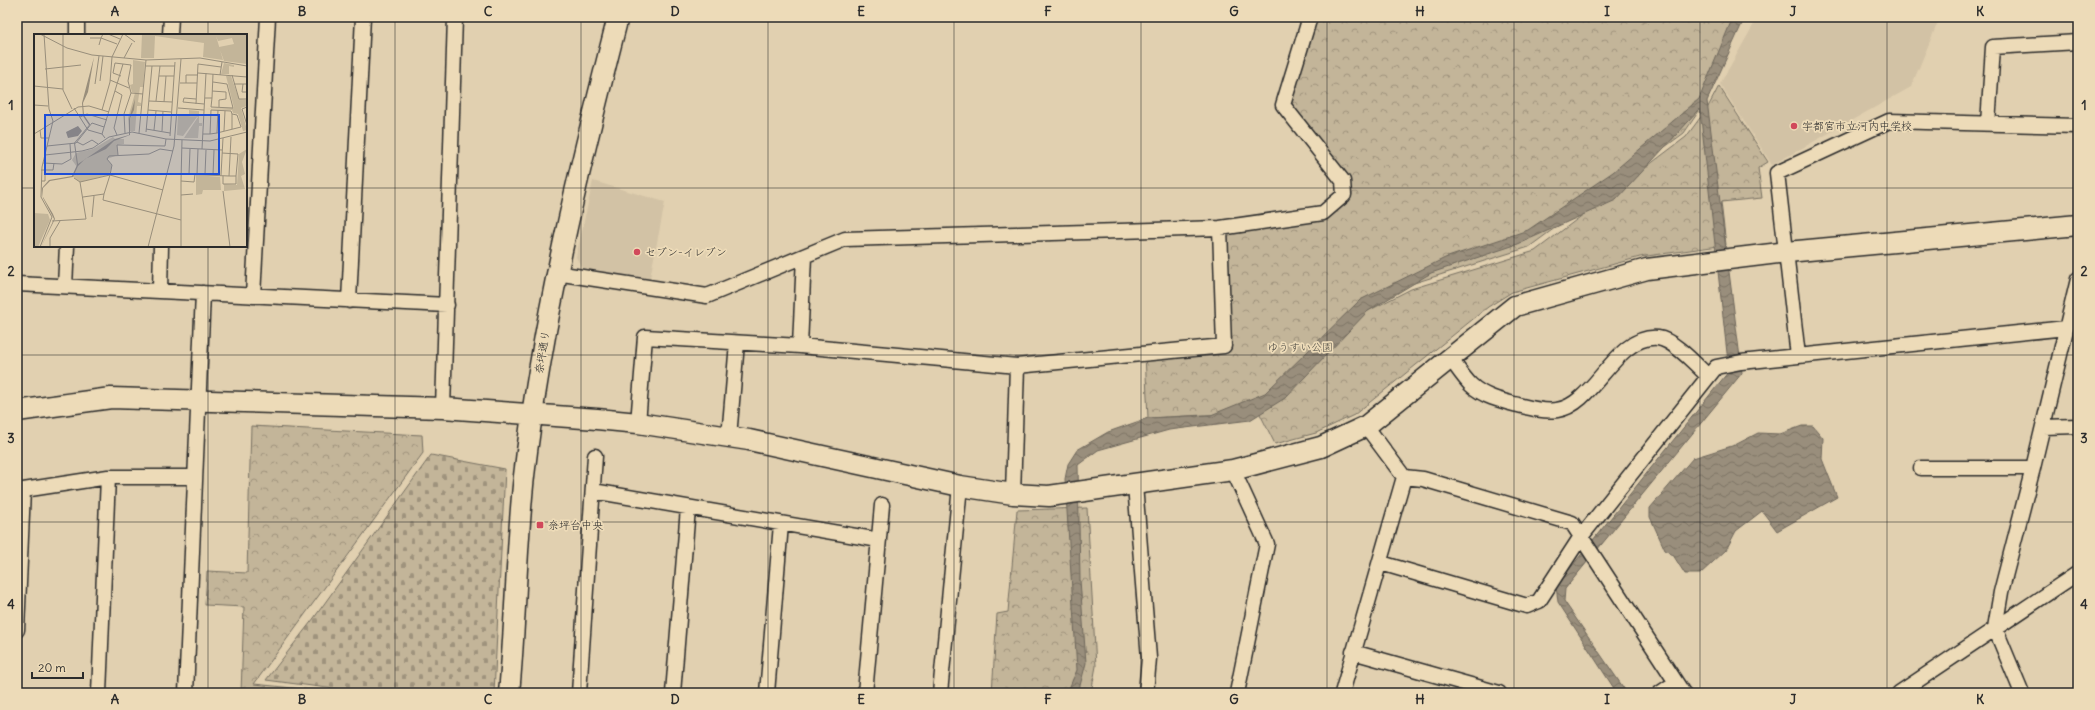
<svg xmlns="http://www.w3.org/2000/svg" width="2095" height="710" font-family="Delius,'Klee One',sans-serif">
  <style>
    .built { fill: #d2c2a5 }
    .forest { fill: url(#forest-crowns); stroke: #777062 }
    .cemetery { fill: url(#cemetery-stones); stroke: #777062 }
    .water { fill: url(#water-waves); stroke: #6d665b }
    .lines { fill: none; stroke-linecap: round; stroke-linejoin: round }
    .street-casing { stroke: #2b2b2b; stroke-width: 17 }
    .secondary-casing { stroke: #2b2b2b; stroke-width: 23 }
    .street { stroke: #eddbb8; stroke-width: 14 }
    .secondary { stroke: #eddbb8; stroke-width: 20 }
    .grid { fill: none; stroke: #2b2b2b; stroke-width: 1; stroke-opacity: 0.55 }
    .poi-dot { fill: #d1495b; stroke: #eddbb8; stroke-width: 1.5 }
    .labels { text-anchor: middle; stroke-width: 3.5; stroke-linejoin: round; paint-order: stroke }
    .poi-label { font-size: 11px; fill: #2b2b2b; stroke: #eddbb8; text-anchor: start }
    .park-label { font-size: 11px; fill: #494741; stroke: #eddbb8 }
    .street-label { font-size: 11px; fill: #2b2b2b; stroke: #eddbb8 }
    .inset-road { fill: none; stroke: #988e7b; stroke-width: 1 }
    .view { fill: #1d4ed8; fill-opacity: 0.15; stroke: #1d4ed8; stroke-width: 2 }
    .inset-edge { fill: none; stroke: #2b2b2b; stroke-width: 2 }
    .neatline { fill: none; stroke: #2b2b2b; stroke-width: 1.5 }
    .grid-label { font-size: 13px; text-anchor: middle; font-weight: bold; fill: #2b2b2b }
  </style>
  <defs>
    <pattern id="forest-crowns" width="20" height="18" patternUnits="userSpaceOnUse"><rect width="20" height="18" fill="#c3b599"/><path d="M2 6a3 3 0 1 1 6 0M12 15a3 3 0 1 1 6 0" fill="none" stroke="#9f937d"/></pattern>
    <pattern id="cemetery-stones" width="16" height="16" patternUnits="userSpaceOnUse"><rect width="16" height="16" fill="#c3b599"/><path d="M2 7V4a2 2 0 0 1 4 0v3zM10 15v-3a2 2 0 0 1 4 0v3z" fill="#9f937d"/></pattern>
    <pattern id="water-waves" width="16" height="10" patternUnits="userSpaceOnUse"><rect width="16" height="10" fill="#998e7b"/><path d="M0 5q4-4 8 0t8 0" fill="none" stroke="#7d7465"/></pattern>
  </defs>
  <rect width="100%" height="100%" fill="#e1d0b0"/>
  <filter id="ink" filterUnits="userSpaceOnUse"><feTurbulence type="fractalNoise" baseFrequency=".025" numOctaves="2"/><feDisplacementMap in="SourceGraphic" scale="8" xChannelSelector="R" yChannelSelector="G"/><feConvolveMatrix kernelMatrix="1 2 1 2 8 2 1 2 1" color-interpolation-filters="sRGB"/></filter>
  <g filter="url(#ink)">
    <!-- built -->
    <path class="built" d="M1758 17H1940L1911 87 1772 165 1720 84Z
      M593 181 665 202 649 283 583 270 576 257Z"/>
    <!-- forest -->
    <path class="forest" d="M1310 17H1744L1703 105 1684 133 1529 247 1360 300 1368 311 1411 289 1535 251 1686 137 1708 107 1719 86 1768 162 1758 168 1762 198 1721 202 1726 245 1640 257 1512 292 1488 307 1354 415 1316 433 1275 444 1259 412 1148 418 1145 354 1224 346 1220 228 1309 214 1344 195 1283 105Z
      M251 426 422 435 423 453 254 684 342 693H241L244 607 205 605 207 571 247 573Z
      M1087 508 1096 666 1091 693H992L997 614 1008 612 1017 510Z"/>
    <!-- cemetery -->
    <path class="cemetery" d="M431 455 505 469 494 693H366L266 680 314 618Z"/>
    <!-- water -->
    <path class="water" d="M1733 17H1745L1707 101 1742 373 1565 589 1564 601 1627 693H1617L1558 602 1556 586 1729 371 1700 109 1616 200 1518 244 1431 273 1368 311 1285 398 1250 420 1169 430 1098 450 1078 465 1080 580 1086 663 1078 693H1067L1077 670 1065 479 1068 464 1077 450 1108 432 1148 418 1211 415 1265 393 1360 300 1445 258 1528 230 1613 172 1699 99Z
      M1802 426H1813L1823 438 1822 459 1837 497 1777 531 1762 511 1736 531 1726 550 1700 574H1685L1673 555 1665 550 1650 517V508L1693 458 1735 445 1758 433 1780 434Z"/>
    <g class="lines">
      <defs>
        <path id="street" d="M77 35V17
          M170 35 171 17
          M1988 124 1993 47 2078 42
          M556 273 707 296 845 239 1220 228 1323 213 1344 195 1343 181 1283 105 1310 17
          M17 284 447 305
          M65 286 67 246
          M160 291 161 246
          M253 296 268 17
          M349 301 363 17
          M800 346 804 256
          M1798 356 1777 173 1889 121 2078 126
          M1450 358C1457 367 1463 377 1471 385 1484 397 1502 401 1518 405 1530 408 1544 412 1557 410 1595 405 1615 334 1658 338 1674 340 1696 365 1708 376
          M443 408 455 17
          M638 423 645 337 800 346 1017 366 1224 346 1220 228
          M1366 426 1404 477
          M2043 427 2078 426
          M729 437 737 343
          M1921 468H2033
          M1233 470 1267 544 1237 693
          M1404 477 1423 479 1572 523 1683 693
          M1135 485 1149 658 1146 693
          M17 491 108 477H195
          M593 491 879 540
          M1013 494 1017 366
          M1381 563 1527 606 1539 601 1580 538 1716 367 1741 362 2066 328
          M17 630 23 490
          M1353 652 1499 693
          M99 693 108 477
          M186 693 203 293
          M579 693 595 456
          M673 693 688 508
          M767 693 781 524
          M865 693 882 505
          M940 693 960 486
          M1342 693 1404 477
          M1660 693 1675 683
          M1899 693 2078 573
          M2022 693 1995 628 2001 592 2033 468 2078 279"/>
        <path id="secondary" d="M17 411 111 398 443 408 597 419 638 423 749 440 960 486 1013 494 1049 496 1233 470 1321 447 1366 426 1515 306 1647 269 1787 252 2078 225
          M509 693C516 621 516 548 524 476 542 320 579 169 618 17"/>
      </defs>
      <!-- street casing -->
      <use href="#street" class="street-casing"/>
      <!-- secondary casing -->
      <use href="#secondary" class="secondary-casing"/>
      <!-- street -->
      <use href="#street" class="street"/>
      <!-- secondary -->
      <use href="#secondary" class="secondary"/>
    </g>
  </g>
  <!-- grid -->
  <path class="grid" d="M208 17V35M395 17V693M581 17V693M768 17V693M954 17V693M1141 17V693M1327 17V693M1514 17V693M1700 17V693M1887 17V693M17 188H35M246 188H2078M208 246V693M17 355H2078M17 522H2078"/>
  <!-- markers -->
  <g class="poi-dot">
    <circle cx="1794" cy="126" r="4"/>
    <circle cx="637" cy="252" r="4"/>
    <rect x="536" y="521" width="8" height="8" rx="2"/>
  </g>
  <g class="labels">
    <!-- poi labels -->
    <g class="poi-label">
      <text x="1802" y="130">宇都宮市立河内中学校</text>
      <text x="645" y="256">セブン-イレブン</text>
      <text x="548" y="529">奈坪台中央</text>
    </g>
    <!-- park labels -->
    <g class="park-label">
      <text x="1300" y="351">ゆうすい公園</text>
    </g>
    <!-- street labels -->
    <g class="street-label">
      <text transform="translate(542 352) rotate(-81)" y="4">奈坪通り</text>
    </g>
  </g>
  <!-- overview -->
  <g transform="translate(34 34)">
    <rect width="213" height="213" fill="#e1d0b0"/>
    <path d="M108 0H213V30L190 27 185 13 200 10 198 4 184 7 182 2 189 26 169 23 170 9 121 2 120 24H107ZM99 26 111 28 109 53H106L104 68 107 69V72H103L101 97H95L94 84 101 59 98 58 96 51 99 50ZM190 29 200 31V33L195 32V40H187ZM192 42H197L205 65 213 66V72L207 74 213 96 209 97 204 80 199 79 198 76 171 75 200 74ZM155 76 165 77V89H168V92H165L164 104H150L164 83 155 82ZM79 103 81 105H90V110L83 111 84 121 73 125 78 131 75 141 46 148 38 142 43 133 38 126 42 119 59 115ZM213 115 208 128 211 140 207 142 211 155 190 157V150L203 151 205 120ZM162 141 186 143 187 156H169L168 160 162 161ZM0 179 14 180 16 186 4 213H0Z" fill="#c3b599"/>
    <path d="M144 81 163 83 149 102 143 101Z" fill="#c3b599"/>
    <path d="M60 23 54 58 49 69 50 81 56 90V91L41 109 44 130 81 105 95 101V85L101 65 100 76 96 84V101L80 107 72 115 51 125 44 132 39 143 16 147 9 154V163L19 180 21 185 7 213 20 185 9 164 8 154 15 146 38 142 43 131 40 109 55 91 49 82 48 69ZM44 92 48 97 44 102 34 104 32 98Z" fill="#998e7b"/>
    <path class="inset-road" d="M6 0 33 14 58 21 112 26 166 24 213 32M29 0V56L38 75M69 0 67 4 83 10M74 0 86 5M90 0 101 8M56 4H67L65 11M90 24 98 9M112 32H141M11 35 47 31M164 39 213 43M186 41 188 28M198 41 205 65H213M87 42 79 39 81 29 97 31 94 47 97 59 90 80 91 99M125 42H140M76 46 95 54M66 47 69 22M146 49H163M152 49V41H164M61 50 65 22M200 50H213M209 50 208 58H213M0 52 29 55M81 57 88 61 80 94 83 101M178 57 192 58V65L185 66V73M97 59 109 60M171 64H178L179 40M178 64 177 73 199 74 193 50 179 48M162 65 150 64 149 68 170 70M115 67 138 68M122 67 126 32M130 68 132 42M162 70 164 30 187 33M0 71 14 72M213 73 208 75 213 91M40 74 54 96 68 100 71 104M144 74 170 76M68 76 76 48 78 23 89 0M114 76 137 78M46 83 53 80 73 86M112 95 136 99M198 95V80M6 96 7 104H15M120 96 122 77M128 97 129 77M190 97 191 77M112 98 118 32M105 99 112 26M183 99 184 76M0 100 44 73 55 72 75 78M68 100 89 30M169 100H176L183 99 207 93 203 81 198 80 197 77 177 76 176 100M136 102 141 28M148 106 147 147 160 148 161 140M43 108 49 111 58 106 64 110M13 112 42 109 58 89 70 93M148 114 188 116M168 115 172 39M188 119 204 120 202 142H195M11 121 48 117 59 114 75 103 98 98 132 105 176 107 213 98M84 121 83 111 131 112 132 105M9 129 28 130 37 125 36 110M7 136H19L20 129M147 140 195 142 197 103M155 140 156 115M163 140 164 115M171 140 172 116M179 141 180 116M187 141 189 104M189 142V150H202V142M40 144 46 148 76 141 78 131 73 125 75 122 115 120 126 115 139 117M7 147H11V136M147 147V213M189 157 196 213M70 160 76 141 129 156M147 161 159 160M49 163 70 160 69 166 147 186M58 183 60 162M18 187 52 185 46 148M6 213 18 183 7 163 8 133 19 87 15 75 10 0M16 213V204L26 187M114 213 140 112 147 25"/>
    <path class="view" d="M11 81H185V140H11Z"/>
    <rect width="213" height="213" class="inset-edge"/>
  </g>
  <!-- margin -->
  <rect width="2095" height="710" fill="none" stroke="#eddbb8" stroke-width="44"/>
  <!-- scale -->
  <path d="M32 672v6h51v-6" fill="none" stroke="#2b2b2b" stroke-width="2"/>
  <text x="38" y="672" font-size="12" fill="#2b2b2b" stroke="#eddbb8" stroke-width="3" paint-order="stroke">20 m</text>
  <rect x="22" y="22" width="2051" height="666" class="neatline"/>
  <g class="grid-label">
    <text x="115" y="16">A</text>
    <text x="302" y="16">B</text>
    <text x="488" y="16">C</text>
    <text x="675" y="16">D</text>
    <text x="861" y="16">E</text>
    <text x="1048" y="16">F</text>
    <text x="1234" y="16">G</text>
    <text x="1420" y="16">H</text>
    <text x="1607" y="16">I</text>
    <text x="1793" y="16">J</text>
    <text x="1980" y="16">K</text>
    <text x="11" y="110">1</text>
    <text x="2084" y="110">1</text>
    <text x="11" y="276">2</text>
    <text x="2084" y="276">2</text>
    <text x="11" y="443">3</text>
    <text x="2084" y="443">3</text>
    <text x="11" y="609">4</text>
    <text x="2084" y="609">4</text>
    <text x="115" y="704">A</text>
    <text x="302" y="704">B</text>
    <text x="488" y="704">C</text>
    <text x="675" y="704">D</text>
    <text x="861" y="704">E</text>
    <text x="1048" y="704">F</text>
    <text x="1234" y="704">G</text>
    <text x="1420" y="704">H</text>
    <text x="1607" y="704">I</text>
    <text x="1793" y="704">J</text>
    <text x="1980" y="704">K</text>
  </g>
</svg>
